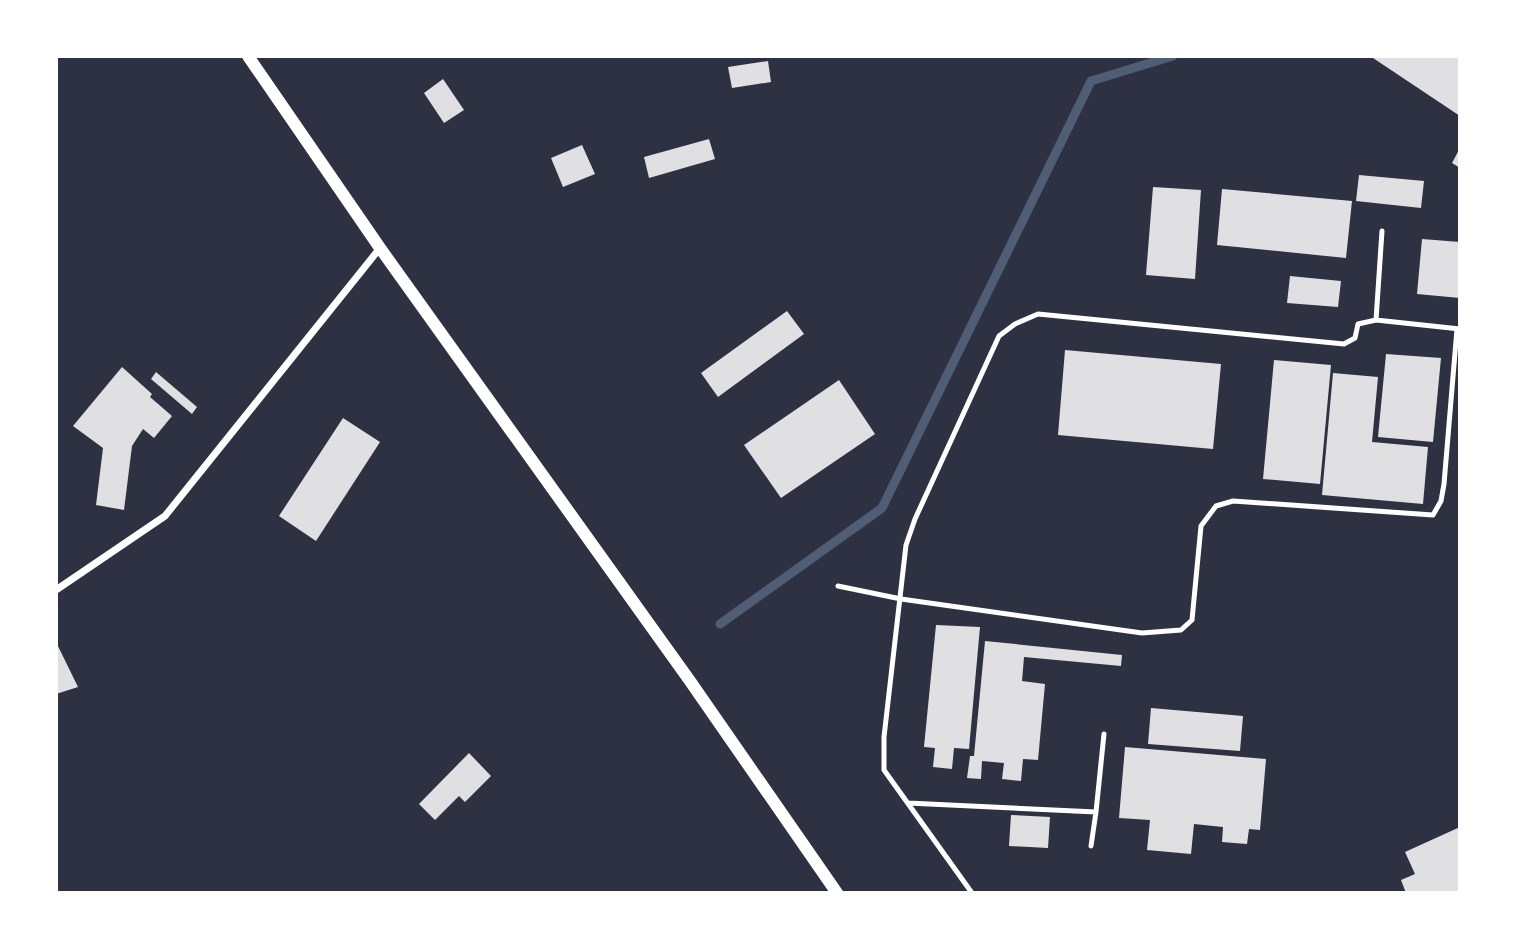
<svg xmlns="http://www.w3.org/2000/svg" width="1516" height="949" font-family="'Nunito Sans',sans-serif">
  <style>
    .lines { fill: none; stroke-linecap: round; stroke-linejoin: round }
    .stream { stroke: #4f5d75; stroke-width: 9 }
    .building { fill: #e0e0e3 }
    .service { stroke: #fff; stroke-width: 5 }
    .minor { stroke: #fff; stroke-width: 7 }
    .tertiary { stroke: #fff; stroke-width: 12 }
  </style>
  <rect width="100%" height="100%" fill="#2d3142"/>
  <g class="lines">
    <!-- stream -->
    <path class="stream" d="M720 624 882 508 1091 81 1173 56"/>
  </g>
  <!-- building -->
  <path class="building" d="M1370 56H1460V116Z
    M768 61 771 82 732 88 728 67Z
    M443 79 464 110 444 123 424 93Z
    M709 139 715 159 649 178 644 157Z
    M582 145 595 174 563 187 551 158Z
    M1460 148V168L1452 163Z
    M1359 175 1424 181 1421 208 1356 201Z
    M1153 187 1201 190 1195 279 1146 275Z
    M1222 189 1352 201 1346 258 1217 245Z
    M1422 239 1460 242V298L1417 294Z
    M1290 276 1341 281 1338 307 1287 303Z
    M787 311 804 334 718 397 701 373Z
    M1065 350 1221 364 1213 449 1058 435Z
    M1386 354 1441 358 1433 442 1378 437Z
    M1274 360 1331 365 1320 484 1263 479Z
    M122 367 152 394 150 397 172 416 154 438 143 429 132 446 124 510 96 505 103 448 73 426Z
    M156 372 197 407 192 414 151 379Z
    M1333 373 1378 377 1372 442 1428 447 1423 504 1322 495Z
    M839 380 875 434 781 498 744 445Z
    M343 418 380 442 316 541 279 516Z
    M936 625 980 627 969 749 954 748 952 769 933 767 935 748 924 747Z
    M985 641 1122 655 1121 666 1024 657 1022 681 1045 684 1038 760 1023 759 1021 781 1002 779 1004 763 982 761 981 779 967 778 970 756H974Z
    M56 642 78 687 56 694Z
    M1151 708 1243 716 1240 751 1148 744Z
    M1125 747 1266 759 1260 830 1249 829 1247 844 1222 842 1223 827 1194 824 1191 854 1147 850 1150 820 1119 818Z
    M469 753 491 776 465 802 459 796 435 820 419 804Z
    M1011 815 1050 817 1048 848 1009 846Z
    M1460 827V893H1406L1401 880 1415 874 1405 852Z"/>
  <g class="lines">
    <!-- service -->
    <path class="service" d="M1376 320 1382 231
      M838 586 901 599 1142 633 1181 630 1192 620 1201 526 1216 506 1233 501 1433 515 1441 501 1444 484 1457 329
      M908 803 1096 812 1091 846
      M1096 812 1104 734
      M972 893 884 770V737L906 545 915 519 999 336 1015 324 1038 314 1344 344 1355 338 1358 324 1376 320 1460 329"/>
    <!-- minor -->
    <path class="minor" d="M56 590 165 516 380 248"/>
    <!-- tertiary -->
    <path class="tertiary" d="M248 56 380 248 690 681 837 893"/>
  </g>
  <!-- border -->
  <rect width="1516" height="949" fill="none" stroke="#ffffff" stroke-width="116"/>
</svg>
